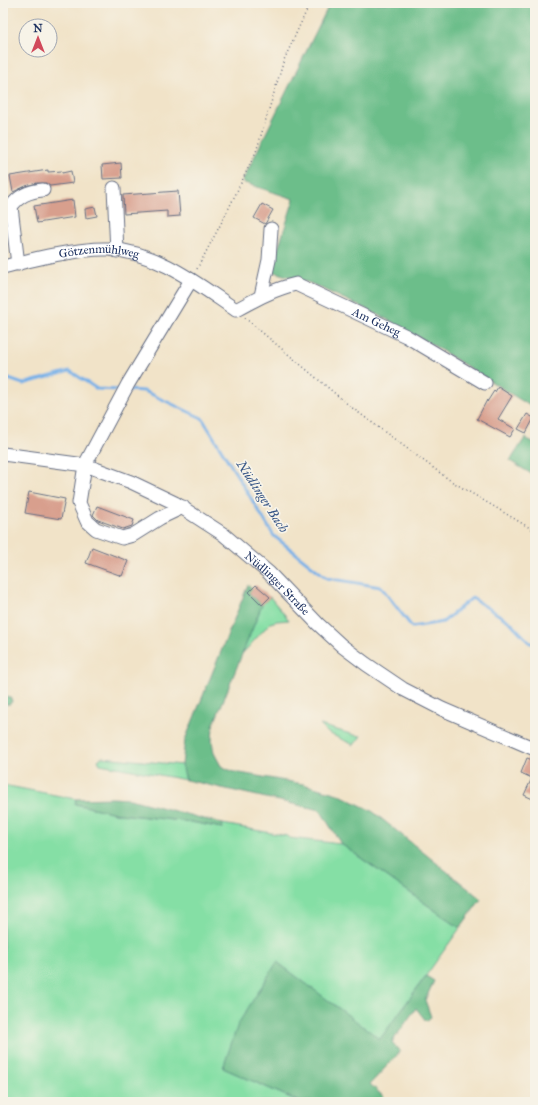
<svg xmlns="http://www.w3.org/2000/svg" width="538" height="1105" font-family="'IM FELL Great Primer',serif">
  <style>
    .green { fill: #85dfa5; stroke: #508782 }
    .forest { fill: #6cbe8a; stroke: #447674 }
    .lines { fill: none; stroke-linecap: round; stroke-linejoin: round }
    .stream { stroke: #78b1e8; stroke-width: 3 }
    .building { fill: #d89f8d }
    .minor-casing { stroke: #666e83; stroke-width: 15 }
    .path { stroke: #666e83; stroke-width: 1.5; stroke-dasharray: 1 3; stroke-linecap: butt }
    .minor { stroke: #fff; stroke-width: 13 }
    .labels { text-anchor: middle; stroke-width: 3.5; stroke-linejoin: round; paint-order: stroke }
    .street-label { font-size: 12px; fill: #1b2f5e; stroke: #f7f3e8 }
    .water-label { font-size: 13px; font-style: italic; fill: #375687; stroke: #f7f3e8 }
  </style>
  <rect width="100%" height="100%" fill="#f7f3e8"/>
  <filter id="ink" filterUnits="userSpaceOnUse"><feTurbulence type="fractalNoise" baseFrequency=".025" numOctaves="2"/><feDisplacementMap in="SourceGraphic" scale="8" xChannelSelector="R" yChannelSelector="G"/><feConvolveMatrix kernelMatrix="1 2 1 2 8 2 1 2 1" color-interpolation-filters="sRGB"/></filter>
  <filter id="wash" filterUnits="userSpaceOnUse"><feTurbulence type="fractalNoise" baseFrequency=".012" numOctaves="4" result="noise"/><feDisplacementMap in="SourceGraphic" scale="16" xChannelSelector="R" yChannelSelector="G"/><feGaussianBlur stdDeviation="0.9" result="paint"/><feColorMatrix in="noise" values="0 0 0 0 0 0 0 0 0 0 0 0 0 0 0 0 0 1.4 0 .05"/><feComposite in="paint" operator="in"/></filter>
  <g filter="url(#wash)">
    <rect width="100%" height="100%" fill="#f1e3c8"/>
    <!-- green -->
    <path class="green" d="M270 597 289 620 277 621 270 623 242 654 262 605Z
      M320 725 354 735 361 736 354 745 328 733Z
      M102 757 182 765 186 780 100 764 98 760Z
      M3 785 76 799V804L120 814 191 822 222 828 223 824 287 836 289 838 341 844 460 928 380 1040 277 962 223 1068 300 1102H3Z"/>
    <!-- forest -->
    <path class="forest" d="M330 3H535V409L436 347 383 317 310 283 271 271 294 199 242 182Z
      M525 438 535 443V476L510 461Z
      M248 585 253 589 249 593 262 605 213 726 212 741 214 753 221 766 234 772 303 784 338 794 372 811 481 899 460 928 341 844 320 810 186 780 182 765 185 740Z
      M3 695 10 697 12 701 10 704H3Z
      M112 798 130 799 223 824 222 828 191 822 120 814 75 804 76 799Z
      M277 962 380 1039 426 976 434 981 425 1000 431 1017 426 1021 416 1008 392 1042 400 1052 370 1084 389 1102H300L223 1068 238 1024Z"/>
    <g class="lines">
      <!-- stream -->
      <path class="stream" d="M3 377 23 384 70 371 97 389 121 390
        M129 390 144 391 202 418 274 536 327 578 381 587 412 627 443 622 472 598 510 622 530 643H535"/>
    </g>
    <g id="blocks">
      <!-- building -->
      <path class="building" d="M121 163 122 178 103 179 102 165Z
        M48 170V172L62 171V173L71 171 73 183 50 186 46 183H37L26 186 13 192 10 176Z
        M178 191 180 216 167 217V211L124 214 123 195Z
        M73 200 75 217 37 223 34 206Z
        M262 204 273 210 265 224 254 218Z
        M95 207 97 216 86 218 85 209Z
        M498 387 512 396 498 419 515 429 510 437 477 419 487 400V402L494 391 495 392Z
        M527 414 534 418 526 433 518 429Z
        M29 492 65 499 61 519 25 513Z
        M97 506 134 520 132 526 123 529 98 520 93 515Z
        M92 547 128 561 122 576 86 563Z
        M256 585 270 597 262 605 249 592Z
        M527 758 535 761V800L524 795 532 778 521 773Z"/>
    </g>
  </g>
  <g filter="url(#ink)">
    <use href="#blocks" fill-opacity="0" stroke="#666e83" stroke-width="1"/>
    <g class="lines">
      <defs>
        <g id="minor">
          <path d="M114 188 117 251"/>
          <path d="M18 264 11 207C18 196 30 191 43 190"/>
          <path id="s1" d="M3 267C20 263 37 258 54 255 71 252 91 248 108 249 158 252 196 283 236 310 256 299 274 289 296 284L406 336 485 383"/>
          <path d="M261 296 269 260 271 229"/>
          <path id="s2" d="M3 454 85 465 131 482 175 503 223 534 269 573 318 624 342 646 366 664 403 689 442 709 535 749"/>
          <path d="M183 507 160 518 133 535 122 538 96 529 87 521 79 503 85 465 88 459 128 384 191 280"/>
        </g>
      </defs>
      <!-- minor casing -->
      <use href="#minor" class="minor-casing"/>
      <!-- path -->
      <path class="path" d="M197 269 226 214 256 152 284 60 310 3
        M245 318 351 407 451 481 535 531"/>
      <!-- minor -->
      <use href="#minor" class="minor"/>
    </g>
  </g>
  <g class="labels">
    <!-- street labels -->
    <g class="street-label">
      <text dy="4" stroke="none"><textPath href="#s1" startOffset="98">Götzenmühlweg</textPath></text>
      <text dy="4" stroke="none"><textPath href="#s1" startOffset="405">Am Geheg</textPath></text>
      <text dy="4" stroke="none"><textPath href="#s2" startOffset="311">Nüdlinger Straße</textPath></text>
    </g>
    <!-- water labels -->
    <g class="water-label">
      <text transform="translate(263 496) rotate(57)" y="5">Nüdlinger Bach</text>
    </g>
  </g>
  <!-- margin -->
  <rect width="538" height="1105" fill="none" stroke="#f7f3e8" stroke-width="16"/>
  <!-- north arrow -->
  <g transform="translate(38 38)"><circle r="19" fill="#f7f3e8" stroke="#9fa5b1"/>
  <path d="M0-3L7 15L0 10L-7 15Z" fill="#d1495b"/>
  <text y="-6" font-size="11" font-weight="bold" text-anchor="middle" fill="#1b2f5e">N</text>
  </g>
</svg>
